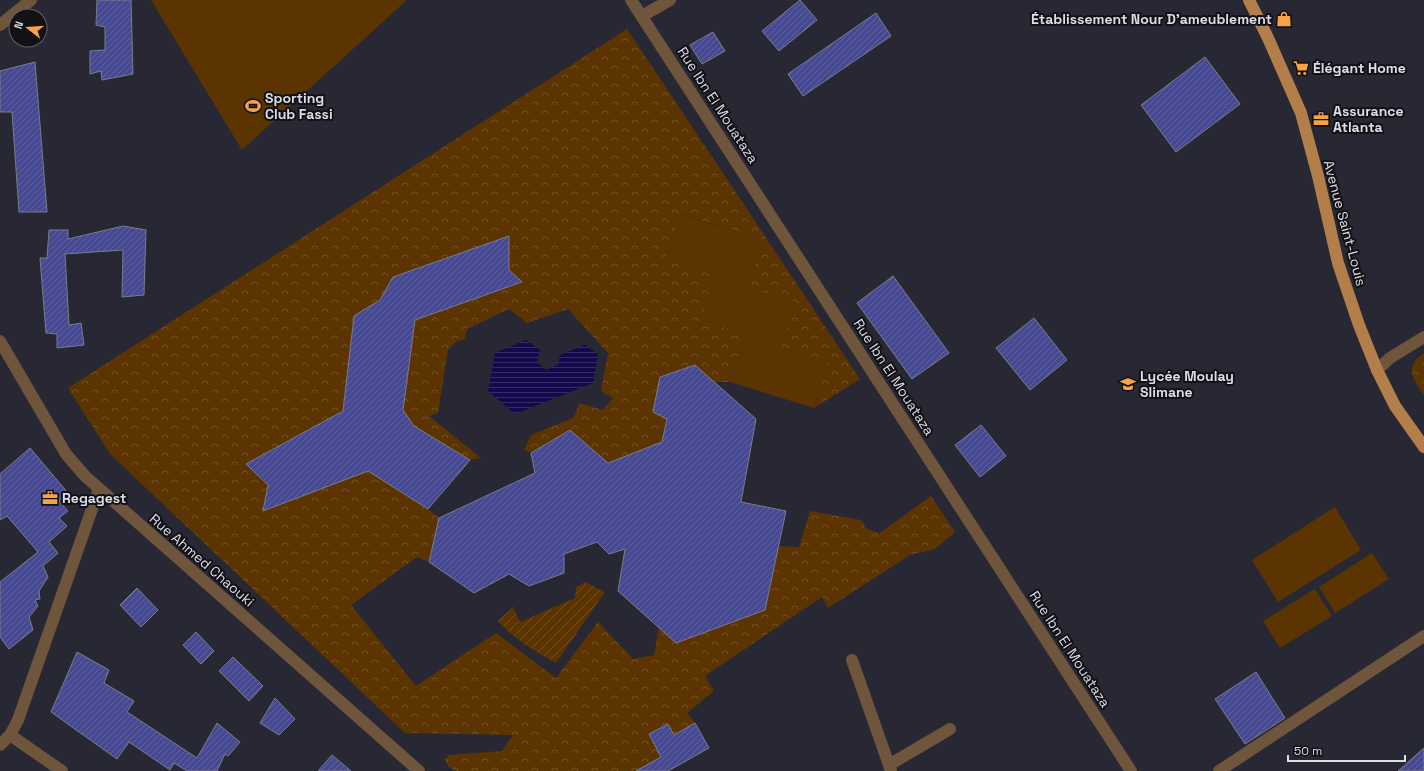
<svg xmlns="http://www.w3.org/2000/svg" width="1424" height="771" font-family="'Space Grotesk',sans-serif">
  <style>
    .grass { fill: #5b3401 }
    .park { fill: url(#park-crowns) }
    .garden { fill: url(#garden-furrows) }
    .water { fill: url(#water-rules) }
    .building { fill: url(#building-hatch); stroke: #7b7d8a }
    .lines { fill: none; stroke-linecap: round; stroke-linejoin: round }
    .minor { stroke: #6f553c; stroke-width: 12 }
    .major { stroke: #b37e49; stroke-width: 12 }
    .labels { text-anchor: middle; stroke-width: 4; stroke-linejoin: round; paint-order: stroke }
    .poi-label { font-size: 14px; font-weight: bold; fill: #dcdde5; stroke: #111116; text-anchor: start }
    .street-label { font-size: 14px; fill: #dcdde5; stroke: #111116 }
  </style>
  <defs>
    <pattern id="park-crowns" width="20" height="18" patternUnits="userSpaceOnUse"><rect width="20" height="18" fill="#5b3401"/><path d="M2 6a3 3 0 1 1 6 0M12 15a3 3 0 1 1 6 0" fill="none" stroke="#725126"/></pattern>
    <pattern id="garden-furrows" width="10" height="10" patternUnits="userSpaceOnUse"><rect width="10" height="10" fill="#5b3401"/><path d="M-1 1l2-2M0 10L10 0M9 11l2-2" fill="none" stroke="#725126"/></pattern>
    <pattern id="water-rules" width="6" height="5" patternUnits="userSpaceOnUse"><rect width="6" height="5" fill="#14094c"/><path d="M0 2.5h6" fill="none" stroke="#362c66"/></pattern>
    <pattern id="building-hatch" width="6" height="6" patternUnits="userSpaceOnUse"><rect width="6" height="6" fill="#46498f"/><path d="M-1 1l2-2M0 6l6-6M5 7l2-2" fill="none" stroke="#60639f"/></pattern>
  </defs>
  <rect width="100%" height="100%" fill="#272833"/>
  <!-- grass -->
  <path class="grass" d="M151 0H407L242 150Z
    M679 214 763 240 795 301 782 347 829 361 814 408 730 382 745 334 701 320 665 260Z
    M1335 507 1361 550 1278 602 1252 560Z
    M1372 553 1389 579 1335 613 1319 587Z
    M1315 589 1332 616 1280 648 1263 621Z"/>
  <!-- park -->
  <path class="park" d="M627 29 860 379 814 408 828 361 781 347 795 301 748 287 763 240 680 214 665 260 714 275 701 320 745 334 730 382H714L695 365 660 377 653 412 667 419 662 442 608 463 570 430 531 453 524 450 531 435 573 418 580 403 602 410 613 398 601 391 608 353 568 309 527 323 509 309 467 329 465 339 456 342 448 350 438 413 429 416 481 458 470 460 414 426 403 410 415 320 522 283 509 270V236L393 277 380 300 354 316 343 411 246 464 268 485 264 511 368 471 428 509 439 518 429 562 417 557 351 605 416 686 496 633 556 678 598 622 633 659 654 655 659 627 676 643 765 610 779 546 799 547 810 511 861 520 867 529 880 533 931 496 955 532 935 549 910 555 828 608 822 597 705 676 714 691 687 713 695 723 674 735 667 724 649 734 661 757 647 771H455L448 766 445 760 449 755 502 751 513 735 405 733 110 454 68 388Z
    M1424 353V395C1413 378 1403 368 1424 353Z"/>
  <!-- garden -->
  <path class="garden" d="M585 582 605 592 556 663C534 651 514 639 498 621L513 607 520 622 575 598 576 587Z"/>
  <!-- water -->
  <path class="water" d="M526 340 540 350 537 362 546 370 558 365 560 355 585 345 598 354 593 383 515 414 488 391 495 353Z"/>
  <!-- building -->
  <path class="building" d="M97 0H131L133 74 102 80 101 71 90 74V51L105 50V27L96 25Z
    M800 0 817 20 779 51 762 31Z
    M876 13 891 36 803 96 788 74Z
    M713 32 725 51 702 64 690 45Z
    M1205 57 1240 104 1176 152 1141 105Z
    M35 62 47 212H19L12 112H0V71Z
    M123 226 146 230 144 295 122 297 123 250 65 254 69 325 81 323 84 345 57 348V334L46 333 40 258H47L49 230H68V239Z
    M509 236V270L522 282 415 320 403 410 414 426 470 460 428 509 368 471 263 511 268 485 246 464 343 411 354 316 380 300 393 277Z
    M893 276 949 353 912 379 857 303Z
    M1034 318 1067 360 1030 390 996 348Z
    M695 365 756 419 741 502 786 511 765 610 676 643 618 591 625 549 609 554 597 542 564 554V573L529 586 509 574 474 593 429 562 439 518 535 473 531 453 570 430 608 463 662 442 667 419 653 412 660 377Z
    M981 425 1006 456 980 477 955 445Z
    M30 448 68 493 59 501 68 511 59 518 67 526 49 542 58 553 43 566 48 577 39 591 40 599 35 600 38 606 29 617 33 630 9 649 0 637V582L38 552 7 516 0 520V474Z
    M137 588 158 610 141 627 120 605Z
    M196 632 214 651 201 664 183 645Z
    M77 652 109 670 104 683 134 701 127 712 197 758 217 723 240 742 228 756 225 754 217 771H187L174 763 170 770 129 742 117 759 51 712Z
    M233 657 263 686 249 701 219 671Z
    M1256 672 1285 718 1245 744 1215 699Z
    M275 698 295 719 279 735 260 723Z
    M695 723 709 748 668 771H636L661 757 649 734 668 724 674 735Z
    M1424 748V771H1398Z
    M332 755 351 771H318Z"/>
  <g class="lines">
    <!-- minor -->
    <path class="minor" d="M631 0 1131 771
      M642 16 670 0
      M0 25 31 0
      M0 341 66 454 85 476 419 771
      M1377 370 1390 358 1424 337
      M852 660 889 765
      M10 735 62 771
      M0 745 10 735 18 720 99 489
      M891 771 889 765 950 729
      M1219 771 1424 636"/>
    <!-- major -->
    <path class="major" d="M1249 0 1268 38 1301 113 1318 176 1338 263 1359 325 1377 370 1395 406 1424 447"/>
  </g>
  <!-- icons -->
  <defs>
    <symbol id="shop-bare" viewBox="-9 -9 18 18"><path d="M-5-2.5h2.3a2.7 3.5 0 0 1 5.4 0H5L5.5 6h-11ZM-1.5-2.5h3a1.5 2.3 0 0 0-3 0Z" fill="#f6a247" stroke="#111116" stroke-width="2.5" paint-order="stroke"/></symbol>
    <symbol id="supermarket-bare" viewBox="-9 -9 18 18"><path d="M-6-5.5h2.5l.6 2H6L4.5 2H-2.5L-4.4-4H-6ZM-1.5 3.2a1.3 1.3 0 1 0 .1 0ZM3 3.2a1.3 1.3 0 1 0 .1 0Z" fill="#f6a247" stroke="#111116" stroke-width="2.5" paint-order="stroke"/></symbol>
    <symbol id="stadium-bare" viewBox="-9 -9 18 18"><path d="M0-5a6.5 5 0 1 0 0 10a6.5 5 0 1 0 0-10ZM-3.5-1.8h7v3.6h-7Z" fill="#f6a247" stroke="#111116" stroke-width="2.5" paint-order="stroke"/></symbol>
    <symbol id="office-bare" viewBox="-9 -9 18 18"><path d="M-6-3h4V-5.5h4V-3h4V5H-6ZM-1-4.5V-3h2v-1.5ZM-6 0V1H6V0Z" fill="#f6a247" stroke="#111116" stroke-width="2.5" paint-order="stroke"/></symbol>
    <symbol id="school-bare" viewBox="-9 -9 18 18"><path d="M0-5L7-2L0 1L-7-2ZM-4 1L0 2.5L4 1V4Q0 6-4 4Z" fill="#f6a247" stroke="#111116" stroke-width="2.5" paint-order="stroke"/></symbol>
  </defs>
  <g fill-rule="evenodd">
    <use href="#shop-bare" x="1273" y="8" width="22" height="22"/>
    <use href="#supermarket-bare" x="1290" y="57" width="22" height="22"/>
    <use href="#stadium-bare" x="242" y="95" width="22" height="22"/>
    <use href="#office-bare" x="1310" y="108" width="22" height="22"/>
    <use href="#school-bare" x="1117" y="373" width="22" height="22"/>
    <use href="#office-bare" x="39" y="487" width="22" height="22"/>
  </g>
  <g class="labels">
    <!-- poi labels -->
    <g class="poi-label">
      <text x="1272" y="24" text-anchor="end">Établissement Nour D'ameublement</text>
      <text x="1313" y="73">Élégant Home</text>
      <text x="265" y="103">Sporting<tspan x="265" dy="16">Club Fassi</tspan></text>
      <text x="1333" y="116">Assurance<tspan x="1333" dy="16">Atlanta</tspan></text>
      <text x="1140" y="381">Lycée Moulay<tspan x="1140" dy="16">Slimane</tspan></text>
      <text x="62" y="503">Regagest</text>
    </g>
    <!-- street labels -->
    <g class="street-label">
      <text transform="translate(718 105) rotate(57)" y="5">Rue Ibn El Mouataza</text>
      <text transform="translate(1345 223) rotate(75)" y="5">Avenue Saint-Louis</text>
      <text transform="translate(894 377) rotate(57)" y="5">Rue Ibn El Mouataza</text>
      <text transform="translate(202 560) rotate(41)" y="5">Rue Ahmed Chaouki</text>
      <text transform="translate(1070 649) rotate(57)" y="5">Rue Ibn El Mouataza</text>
    </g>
  </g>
  <!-- north arrow -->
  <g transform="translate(28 28) rotate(287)"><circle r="19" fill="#111116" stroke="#626369"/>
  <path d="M0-3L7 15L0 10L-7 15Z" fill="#f6a247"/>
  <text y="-6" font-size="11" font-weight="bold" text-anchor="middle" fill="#dcdde5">N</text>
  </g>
  <!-- scale -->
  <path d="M1288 755v6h117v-6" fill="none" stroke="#dcdde5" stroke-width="2"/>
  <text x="1294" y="755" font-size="12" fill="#dcdde5" stroke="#111116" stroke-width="3" paint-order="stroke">50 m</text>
</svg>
